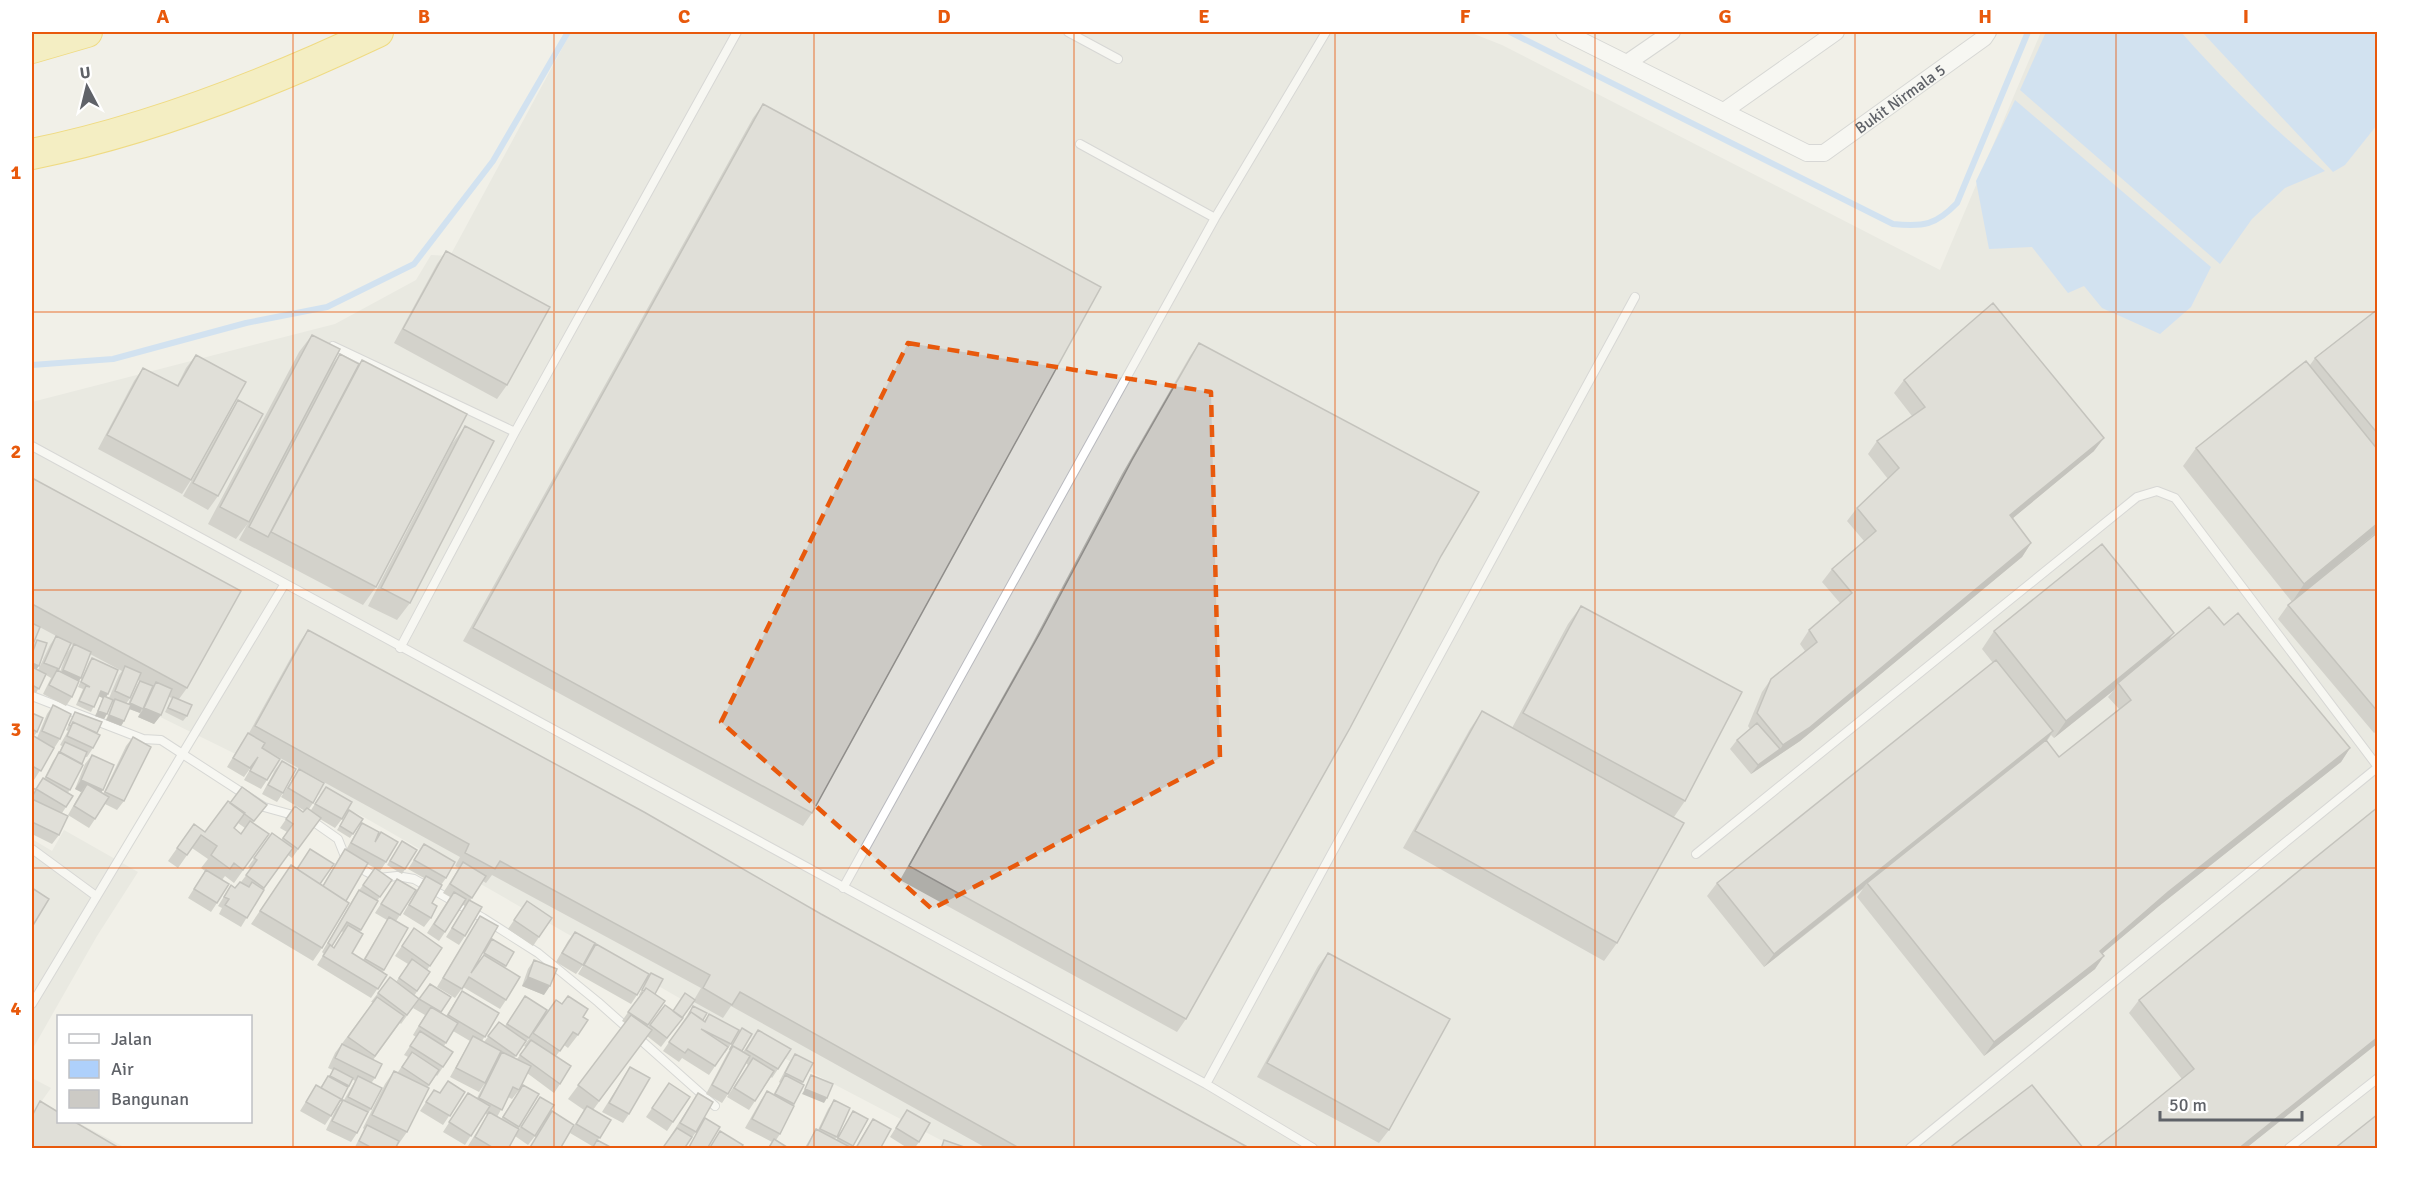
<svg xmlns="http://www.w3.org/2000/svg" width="2409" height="1180" font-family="Signika,sans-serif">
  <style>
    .industrial { fill: #e0dfda }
    .water { fill: #aed0fb }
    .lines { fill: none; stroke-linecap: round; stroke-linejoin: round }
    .stream { stroke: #aed0fb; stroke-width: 6 }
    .lane-casing { stroke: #b8b9be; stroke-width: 10 }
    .street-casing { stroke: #b8b9be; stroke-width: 18 }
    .highway-casing { stroke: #eec10b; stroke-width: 32 }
    .lane { stroke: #fff; stroke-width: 8 }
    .street { stroke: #fff; stroke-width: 16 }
    .highway { stroke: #f8eb97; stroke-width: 30 }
    .wall { fill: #afaea9; fill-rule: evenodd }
    .shaded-wall { fill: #8f8d8a }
    .building { fill: #cccac5; stroke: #8f8d8a; stroke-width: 1.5 }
    .marked { fill: none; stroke: #e8590c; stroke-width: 4.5; stroke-dasharray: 12 8; stroke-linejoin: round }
    .grid { fill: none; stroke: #e8590c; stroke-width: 1.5; stroke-opacity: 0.55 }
    .labels { text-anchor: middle; stroke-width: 4.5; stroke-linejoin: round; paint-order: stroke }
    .street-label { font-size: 16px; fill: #5f6268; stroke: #fff }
    .neatline { fill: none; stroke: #e8590c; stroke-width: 2 }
    .grid-label { font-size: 20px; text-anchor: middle; font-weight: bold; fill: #e8590c }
  </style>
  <rect width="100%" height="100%" fill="#f1f0e8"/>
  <!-- industrial -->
  <path class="industrial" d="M571 32H1469L1502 45 1940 270 2041 32H2377V1148H956L784 1058 362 816 32 654V402L335 324 416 280 431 255 450 256Z
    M64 830 138 872 97 936 32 1050V839L52 851Z
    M32 1078 51 1088 41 1102 58 1111V1122H77L126 1148H32Z"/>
  <!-- water -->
  <path class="water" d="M2046 32H2181C2225 82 2273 129 2325 171L2285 188 2252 219 2220 264 2020 90Z
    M2202 32H2377V125L2345 165 2333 172Z
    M2015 100 2211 267 2191 307 2160 334 2102 308 2084 286 2068 293 2032 247 1989 249 1976 181Z"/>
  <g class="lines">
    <!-- stream -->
    <path class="stream" d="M1510 32 1893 224C1924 227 1936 225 1957 203L2028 32
      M32 365 113 359 246 323 327 307 414 264 493 161 568 32"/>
    <defs>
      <path id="lane" d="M1068 32 1118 59
        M1080 144 1215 218
        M333 346 515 432
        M32 446 1206 1084 1313 1148
        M400 648 515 432 737 32
        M32 696 143 739 161 740 264 807 311 820 338 839 346 859 367 872 379 878 397 876 414 879 483 918 538 953 598 1002 715 1106
        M32 849 96 896
        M1696 854 2137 497 2157 491 2175 498 2378 767 1910 1148
        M843 888 1215 218 1326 32
        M32 1004 284 585
        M1206 1084 1635 297
        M2289 1148 2378 1078"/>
      <g id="street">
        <path id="s1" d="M1564 32 1807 153H1824L1984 38 1988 32"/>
        <path d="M1627 63 1672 32"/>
        <path d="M1724 111 1836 32"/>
      </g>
      <path id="highway" d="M32 48 87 32
        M32 154C151 130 268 84 378 32"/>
    </defs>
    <!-- lane casing -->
    <use href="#lane" class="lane-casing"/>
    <!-- street casing -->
    <use href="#street" class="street-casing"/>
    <!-- highway casing -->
    <use href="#highway" class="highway-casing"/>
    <!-- lane -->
    <use href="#lane" class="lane"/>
    <!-- street -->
    <use href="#street" class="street"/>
    <!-- highway -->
    <use href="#highway" class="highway"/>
  </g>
  <!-- wall -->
  <path class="wall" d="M763 104 812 813 803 826 463 641 753 118Z
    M446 251 507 385 497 399 394 343 437 264Z
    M2378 309V531L2292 602 2183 466 2196 448 2310 365 2315 358Z
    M312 335 249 522 236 539 208 524 299 352Z
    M1199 343 1441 556 1186 1019 1177 1032 900 880 1031 646 1122 474 1190 356Z
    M340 354 359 364 362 360 376 587 363 605 239 540 330 368Z
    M196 355 191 480 182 494 98 449 134 381 143 368 177 386 186 368Z
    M1904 380 2094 451 2013 518 2031 543 2022 557 1800 741 1751 774 1730 749 1737 740 1750 729 1748 726 1762 692 1771 679 1805 651 1800 644 1809 630 1840 603 1822 582 1832 569 1864 541 1847 521 1857 508 1888 479 1868 454 1877 441 1912 416 1894 393Z
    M238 400 218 496 208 510 183 496 229 414Z
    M465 426 410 603 397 620 368 606 452 444Z
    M32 478 187 688 179 699 187 716 183 721 165 712 172 698 169 697 161 715 154 724 138 717 140 713 129 709 124 721 121 726 106 720 113 702 112 701 104 719 95 716 103 698 99 696 91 712 76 705 83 689 78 687 89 662 92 658 106 697 109 698 119 675 122 671 90 654 72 697 66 706 43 694 51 678 46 675 36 693 32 691V650L34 644 37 640 36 670H38L50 645 56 636 60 638 32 623ZM71 644 73 645 67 653 60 672 58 671ZM138 680 140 681 137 685 128 704H126L130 698Z
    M2378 532V730L2374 733 2278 619 2288 605Z
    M1581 606 1685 801 1674 817 1617 943 1604 961 1403 848 1470 729 1482 711 1512 728 1568 624Z
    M2224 625 2350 748 2341 762 2159 906 2102 954 2095 969 1984 1056 1857 897 1863 889 1764 967 1707 896 1717 883 1993 663 1982 649 1994 631 2166 643ZM2114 690 2108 697 2119 709 2059 757 2047 741 2051 735 2054 738Z
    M308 630 821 914 1251 1149H988L731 1006 723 1018 694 1002 676 1027 661 1047 647 1036 593 1110 611 1120 598 1140 614 1149H591L592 1146 570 1133 584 1110 568 1099 625 1023 622 1021 640 995H639L648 978 651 973 655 994 665 1001 647 1027H648L665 1005 673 1011 694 1000 701 988 492 875 486 883 483 881 470 901 465 936 459 945 446 937 465 906 463 905 439 941 427 933 450 897 443 893 459 868 455 866 460 857 271 753 267 780 261 789 244 780 252 766 244 777 227 767 242 742 249 733 299 643Z
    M53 705 60 739 34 780 32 779V735L37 738 47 714Z
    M75 712 97 733 93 748 87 757H85L68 793 66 807 62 813 59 835 52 844 32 834V787L35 790 43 778 44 779 53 761 59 753 62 746 60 745 68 731 66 730Z
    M32 713 37 732 34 736 32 735Z
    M133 737 124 801 117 810 105 804 89 828 68 815 81 792 75 789 85 764 92 755 101 793 103 794 126 746Z
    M282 761 283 793 277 802 262 794 275 770Z
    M299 769 313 803 309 809 311 810 326 787 342 819 335 828 320 819 292 858 288 855 264 889 241 927 219 914 222 908 218 906 231 885 235 888 241 882 251 869 248 867 272 833 281 840 287 832 280 828 295 806 303 812 305 811 281 797Z
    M230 803 267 805 253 823 269 834 234 883 225 876 222 880 217 903 211 912 188 898 205 871 201 868 208 859 192 848 178 868 168 861 194 824 205 832ZM238 823 245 828 241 834 234 829Z
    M346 815 363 819 350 838 337 830Z
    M362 823 377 838 386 862 380 871 376 869 392 880 377 901H378L360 932 352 953 363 960 387 920 375 913 397 879 400 915 396 921 408 928 383 972 387 975 371 998 317 965 324 954 322 952 353 899 375 868 367 864 346 901 322 948 313 961 251 924 291 865 323 885 339 858 345 849 346 850 356 832ZM341 931 343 932 333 948 332 947Z
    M402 841 417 850 402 874 387 865Z
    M424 844 446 878 441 885 432 903 431 918 424 927 403 914 424 878 408 869Z
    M527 901 552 918 533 946 508 929Z
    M480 916 471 973 482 958 489 944 514 952 505 968 506 1000 500 1009 463 987 455 998 437 987Z
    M414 928 442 948 427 970 430 972 414 996 419 999 401 1024 400 1023 373 1060 375 1078 372 1082 371 1109 366 1116 357 1133 351 1142 326 1130 336 1109 343 1100H344L355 1081 352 1079 341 1101 325 1125 300 1111 316 1085 320 1088 328 1076H329L333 1070 328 1068 335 1053 373 1002H371L378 993 396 982 408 964 395 956Z
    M575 932 583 965 576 974 556 962 568 941Z
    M596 944 637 995 631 1004 578 974Z
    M1328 953 1389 1130 1379 1143 1257 1077 1318 966Z
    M534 960 544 995 522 986 528 969Z
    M430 984 451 997 441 1013 446 1016 462 991 499 1013 482 1041 484 1042 499 1022 505 1026 525 996 529 1038 514 1058 517 1059 526 1047 524 1046 556 1000 583 1017 578 1035 568 1048 564 1045 556 1056 560 1084 554 1093 527 1073 519 1090 512 1099 508 1097 497 1117 501 1119 523 1085 539 1094 518 1129 517 1133 540 1097 535 1136 528 1145 515 1136 508 1149H473L468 1146 487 1115 485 1113 465 1145 443 1132 468 1093 477 1098 499 1057 485 1083 479 1092 450 1077 470 1041 453 1031 444 1046 453 1052 437 1076 436 1075 428 1087 407 1132 395 1149H354L364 1129 363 1128 385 1084 394 1071 398 1072 408 1057 404 1055 416 1037 413 1035 425 1015 413 1008Z
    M2139 1000 2378 1043 2245 1149H2094L2182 1079 2129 1013Z
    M693 1006 704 1021 709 1014 731 1044 725 1053H724L709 1075 682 1058 679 1062 663 1051 684 1020Z
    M742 1028V1051L743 1052 758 1030 778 1069 772 1078 771 1077 749 1110 727 1097 748 1065 746 1063 728 1094 722 1103 706 1094 727 1054Z
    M795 1054 813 1063 802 1084 804 1085 793 1106 780 1134 776 1140 790 1149H767L772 1142 745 1128 761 1100 767 1091 773 1095 780 1083 779 1082 789 1063Z
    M630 1067 629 1114 623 1123 602 1112Z
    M669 1083 690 1097 667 1131 646 1117Z
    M434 1090 439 1093 465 1092 443 1125 420 1111Z
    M698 1093 696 1132 684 1149H662Z
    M834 1100 837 1137 835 1139 836 1140 853 1111 868 1119 852 1148 853 1149H804L816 1129 818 1130 828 1109Z
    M907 1110 919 1142 914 1149H909L890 1137Z
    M873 1119 880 1149H855L867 1128Z"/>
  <!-- shaded-wall -->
  <path class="shaded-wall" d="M2104 438 2094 451 2001 528 2010 515Z
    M2378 523V531L2292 602 2304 584Z
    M2031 543 2022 557 1800 741 1751 774 1758 765 1780 749 1783 745Z
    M2174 633 2161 650 2118 683 2114 690 2054 738 2066 721Z
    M32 663 39 666 36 670 32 669Z
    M63 670 81 678 75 687 57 679Z
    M101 691 108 694 105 699 98 696Z
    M130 703 142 708 140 713 127 708Z
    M144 708 161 715 154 724 138 717Z
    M98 711 107 714 104 719 95 716Z
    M109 715 124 721 121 726 106 720Z
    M2053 731 2044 744 1867 883 1863 888 1764 967 1774 954Z
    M2350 748 2341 762 2159 906 2090 964 2100 951 2168 892Z
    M81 780 103 790 97 799 87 784 81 792 75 789Z
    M2104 956 2095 969 1984 1056 1994 1042Z
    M528 977 550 986 544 995 522 986Z
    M2378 1037V1043L2245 1149H2238Z
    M805 1089 827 1098 824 1103 802 1094Z"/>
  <!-- building -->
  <path class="building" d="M763 104 1101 287 812 813 473 628Z
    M446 251 550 307 507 385 403 329Z
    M1993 303 2104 438 2010 515 2031 543 1809 728 1783 745 1757 713 1771 679 1817 642 1809 630 1852 593 1832 569 1876 531 1857 508 1899 468 1877 441 1925 407 1904 380Z
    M2378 309V434L2315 358Z
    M312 335 340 349 249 522 220 507Z
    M1199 343 1479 492 1441 556 1350 728 1186 1019 909 866 1040 633 1132 460Z
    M340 354 359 364 268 537 249 527Z
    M196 355 246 382 191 480 107 435 143 368 178 386Z
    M362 360 467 414 376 587 271 532Z
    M2306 361 2378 450V523L2304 584 2196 448Z
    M238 400 263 414 218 496 193 483Z
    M465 426 494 441 410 603 381 588Z
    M32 478 241 591 187 688 32 604Z
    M2378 532V712L2288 605Z
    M2102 544 2174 633 2066 721 1994 631Z
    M1581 606 1742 692 1685 801 1523 713Z
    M2209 607 2224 625 2238 613 2350 748 2168 892 2100 951 2104 956 1994 1042 1867 883 2046 740 2059 757 2131 700 2118 683Z
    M32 623 40 627 32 647Z
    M308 630 644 812 821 914 1251 1149H1021L740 992 732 1005 703 988 710 975 500 861 495 869 465 853 469 844 255 726Z
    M56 636 71 643 59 669 44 663Z
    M37 640 47 643 39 666 32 663V654Z
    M74 644 91 652 81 678 63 670Z
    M92 658 118 670 108 694 101 691 94 707 79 701 86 686 90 687 81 682Z
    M1996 660 2053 731 1774 954 1717 883Z
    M125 666 141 673 130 698 115 691Z
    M32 667 46 674 39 689 32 685Z
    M57 670 79 681 72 697 49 685Z
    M140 681 153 686 143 709 130 703Z
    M156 682 172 689 161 715 144 708Z
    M104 696 113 700 107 714 98 711Z
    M173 697 192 705 187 716 168 708Z
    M115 699 131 705 124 721 109 715Z
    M53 705 71 714 60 739 42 731Z
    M1482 711 1684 823 1617 943 1415 831Z
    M75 712 102 722 97 733 73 722 71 726 69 725Z
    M32 713 43 718 37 732 32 729Z
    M73 722 100 735 93 748 67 736Z
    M1757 723 1780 749 1758 765 1737 740Z
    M248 733 265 743 262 748 280 759 267 780 250 771 258 757 250 768 233 758Z
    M32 735 54 748 41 771 32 766Z
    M133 737 151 747 124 801 105 792Z
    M65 742 87 752 82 764 60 752Z
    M59 752 83 765 70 790 46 777Z
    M92 755 114 765 103 790 81 780Z
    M282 761 296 769 283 793 268 785Z
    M299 769 324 783 313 803 288 788Z
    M43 778 73 796 66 807 36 789Z
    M87 784 109 797 95 819 74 806Z
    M32 787 36 790 32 797Z
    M242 787 267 805 254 821 230 803Z
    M326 787 352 802 342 819 315 804Z
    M32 799 68 816 59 835 32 822Z
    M228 801 245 813 234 828 241 834 250 821 269 834 243 870 234 863 230 869 211 855 217 846 201 835 187 855 177 848 194 824 205 832Z
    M295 806 303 812 307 808 321 818 298 849 283 838 293 824 286 819Z
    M2378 807V1037L2238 1149H2094L2125 1125 2194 1069 2139 1000Z
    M349 810 363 819 353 834 340 826Z
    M362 823 379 832 375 842 381 832 398 842 386 862 351 843Z
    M272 833 293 848 264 888 246 875 257 860 254 858Z
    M402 841 417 850 405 869 390 861Z
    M424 844 455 862 446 878 414 860Z
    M310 849 334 864 320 884 297 869Z
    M345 849 368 863 346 901 323 886Z
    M463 862 486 876 472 898 450 884Z
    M291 865 349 903 322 948 260 911Z
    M375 868 392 880 380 897 363 885Z
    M206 870 229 884 217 903 194 889Z
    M426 876 442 885 432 903 437 906 431 918 409 905Z
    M397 879 416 890 400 915 381 904Z
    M240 882 249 887 252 882 264 890 247 918 225 905 229 899 224 897 231 885 235 888Z
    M32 888 49 899 32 927Z
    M359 890 378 901 361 930 347 922 332 946 328 943Z
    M454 892 466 899 445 932 434 924Z
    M469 900 482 907 465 936 452 928Z
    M527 901 552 918 539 937 514 920Z
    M480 916 498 926 471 973 484 955 520 977 506 1000 469 977 462 989 443 978Z
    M389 917 408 928 384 970 365 959Z
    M348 925 363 934 352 953 387 975 378 989 323 956 330 945 334 948Z
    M414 928 442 948 430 966 402 946Z
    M575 932 595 943 583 965 562 953Z
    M492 939 514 952 506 966 484 953Z
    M596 944 649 974 637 995 584 965Z
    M1328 953 1450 1019 1389 1130 1267 1063Z
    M412 959 430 972 417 991 399 978Z
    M534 960 557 969 550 986 528 977Z
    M651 973 663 979 655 994 646 988 644 991 642 990Z
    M390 977 419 999 407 1015 378 993Z
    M430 984 451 997 441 1012 419 999Z
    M646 988 665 1001 648 1025 628 1012Z
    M462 991 499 1013 485 1037 448 1015Z
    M685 993 695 1000 682 1018 673 1011Z
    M525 996 547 1010 529 1038 507 1024Z
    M568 996 588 1009 583 1017 588 1020 578 1035 573 1032 560 1051 533 1033 556 1000 562 1004Z
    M377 997 404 1016 375 1056 348 1037Z
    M665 1005 683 1018 667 1038 650 1025Z
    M693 1006 707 1013 703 1020 691 1012 688 1016Z
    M431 1007 458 1023 446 1043 419 1026Z
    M691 1012 705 1022 709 1014 739 1030 731 1044 701 1029 728 1047 715 1066 688 1049 685 1053 669 1042Z
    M631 1015 652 1030 599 1101 578 1085Z
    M499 1022 526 1041 516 1056 488 1036Z
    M742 1028 752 1034 742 1051 733 1046 731 1049H730Z
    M758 1030 791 1049 778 1069 746 1050Z
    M420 1031 453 1052 443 1067 410 1046Z
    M473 1036 501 1051 485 1083 456 1068Z
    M531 1040 571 1066 560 1084 520 1055Z
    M342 1044 382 1064 375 1078 335 1058Z
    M733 1046 750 1056 728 1094 712 1085Z
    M412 1052 439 1070 429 1085 402 1067Z
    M502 1052 531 1066 519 1090 513 1087 502 1110 479 1098Z
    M795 1054 813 1063 803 1082 785 1073Z
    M753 1058 774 1071 755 1101 734 1088Z
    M630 1067 650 1078 629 1114 609 1103Z
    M334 1068 353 1078 349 1086 330 1076Z
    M394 1071 429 1088 407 1132 372 1115Z
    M785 1075 804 1085 794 1104 775 1094Z
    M811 1075 833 1084 827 1098 805 1089Z
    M328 1076 348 1087 341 1101V1099L321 1088Z
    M358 1076 382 1088 371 1109 348 1097Z
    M448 1081 465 1092 450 1116 426 1102 434 1090 440 1093Z
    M669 1083 690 1097 673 1122 652 1108Z
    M316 1085 341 1099 331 1116 306 1102Z
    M523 1085 539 1094 519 1127 503 1117Z
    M2032 1085 2084 1149H1948Z
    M767 1091 794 1106 780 1134 752 1119Z
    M468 1093 490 1106 471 1136 449 1122Z
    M698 1093 713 1102 696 1132 680 1123Z
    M540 1097 554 1105 535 1136 521 1127Z
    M343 1100 368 1112 357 1133 332 1121Z
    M834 1100 850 1108 837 1137 820 1129Z
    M40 1101 58 1112V1122H75L121 1149H32V1116Z
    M587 1106 611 1120 600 1138 576 1124Z
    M907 1110 930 1123 919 1142 896 1128Z
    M552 1111 574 1125 560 1149H529Z
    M853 1111 868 1119 853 1146 838 1138Z
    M489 1112 519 1129 508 1149H495L475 1137Z
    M2378 1114V1149H2334Z
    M705 1118 720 1127 707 1149H688Z
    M873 1119 891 1129 880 1149H857L856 1148Z
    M367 1125 399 1141 395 1149H374L359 1141Z
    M677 1128 692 1137 684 1149H668L664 1146Z
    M816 1129 848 1146 846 1149H806Z
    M720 1131 743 1145 740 1149H709Z
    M774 1139 790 1149H768Z
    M597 1140 614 1149H592Z
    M944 1140 967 1148 941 1149Z"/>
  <!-- marked area -->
  <path d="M0 0H2409V1180H0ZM908 343 1211 392 1220 758 932 909 721 722Z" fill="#f1f0e8" fill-opacity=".55" fill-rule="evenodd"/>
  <path class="marked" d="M908 343 1211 392 1220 758 932 909 721 722Z"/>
  <!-- grid -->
  <path class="grid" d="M293 32V1148M554 32V1148M814 32V1148M1074 32V1148M1335 32V1148M1595 32V1148M1855 32V1148M2116 32V1148M32 312H2378M32 590H2378M32 868H2378"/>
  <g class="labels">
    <!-- street labels -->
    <g class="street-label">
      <text dy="6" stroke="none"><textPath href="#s1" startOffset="382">Bukit Nirmala 5</textPath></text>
    </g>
  </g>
  <!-- border -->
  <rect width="2409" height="1180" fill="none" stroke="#ffffff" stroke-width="66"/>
  <!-- legend -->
  <rect x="57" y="1015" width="195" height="108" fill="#ffffff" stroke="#bfc0c3" stroke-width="1.5"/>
  <rect x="69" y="1034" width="30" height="9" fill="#ffffff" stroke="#bfc0c3" stroke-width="1.5"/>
  <text x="111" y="1045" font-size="18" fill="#5f6268">Jalan</text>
  <rect x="69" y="1060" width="30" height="18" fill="#aed0fb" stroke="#bfc0c3" stroke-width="1.5"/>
  <text x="111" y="1075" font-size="18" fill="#5f6268">Air</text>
  <rect x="69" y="1090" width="30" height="18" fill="#cccac5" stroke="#bfc0c3" stroke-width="1.5"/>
  <text x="111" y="1105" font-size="18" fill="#5f6268">Bangunan</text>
  <!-- north arrow -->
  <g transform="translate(87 87) rotate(353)" stroke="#ffffff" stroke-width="4.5" paint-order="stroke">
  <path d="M0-4.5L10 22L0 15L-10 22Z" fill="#5f6268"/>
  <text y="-9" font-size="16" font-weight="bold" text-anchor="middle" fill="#5f6268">U</text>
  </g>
  <!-- scale -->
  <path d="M2160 1111v9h142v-9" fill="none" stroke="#5f6268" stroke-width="3"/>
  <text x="2169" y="1111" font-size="18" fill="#5f6268" stroke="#ffffff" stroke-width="4.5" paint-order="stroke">50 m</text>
  <rect x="33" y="33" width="2343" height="1114" class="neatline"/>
  <g class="grid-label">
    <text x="163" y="23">A</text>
    <text x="424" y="23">B</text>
    <text x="684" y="23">C</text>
    <text x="944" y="23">D</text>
    <text x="1204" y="23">E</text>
    <text x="1465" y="23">F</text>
    <text x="1725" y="23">G</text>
    <text x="1985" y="23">H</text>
    <text x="2246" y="23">I</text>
    <text x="16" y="179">1</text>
    <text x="16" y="458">2</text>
    <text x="16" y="736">3</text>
    <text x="16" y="1015">4</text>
  </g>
</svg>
